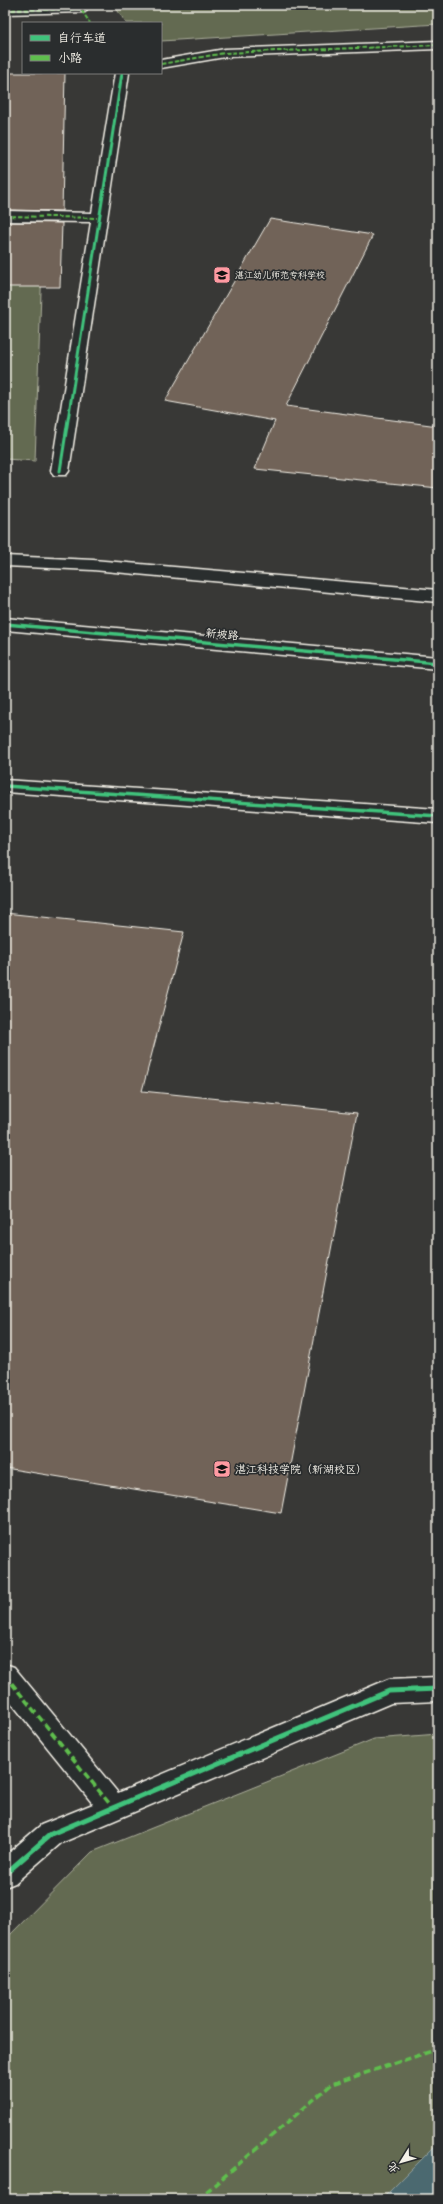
<svg xmlns="http://www.w3.org/2000/svg" width="443" height="2204" font-family="'Balsamiq Sans','LXGW WenKai TC',sans-serif">
  <style>
    .green { fill: #636b51; stroke: #acae9c }
    .water { fill: #4c6970; stroke: #8f9fa0 }
    .building { fill: #716358; stroke: #f4f1e8 }
    .lines { fill: none; stroke-linecap: round; stroke-linejoin: round }
    .minor-casing { stroke: #f4f1e8; stroke-width: 3 }
    .minor { fill: #2a2d2e; fill-rule: evenodd }
    .quiet-far1 { stroke: #5fbe4e; stroke-width: 2; stroke-dasharray: 4.5 2; stroke-linecap: butt }
    .quiet { stroke: #5fbe4e; stroke-width: 3.5; stroke-dasharray: 7 3.5; stroke-linecap: butt }
    .cycleway-far2-casing { stroke: #2a2d2e; stroke-width: 5 }
    .cycleway-far1-casing { stroke: #2a2d2e; stroke-width: 6 }
    .cycleway-casing { stroke: #2a2d2e; stroke-width: 8 }
    .cycleway-far2 { stroke: #40c37c; stroke-width: 3 }
    .cycleway-far1 { stroke: #40c37c; stroke-width: 3.5 }
    .cycleway { stroke: #40c37c; stroke-width: 5 }
    .labels { text-anchor: middle; stroke-width: 3.5; stroke-linejoin: round; paint-order: stroke }
    .far-poi-label { font-size: 9px; fill: #f4f1e8; stroke: #2a2d2e; text-anchor: start }
    .street-label { font-size: 11px; fill: #f4f1e8; stroke: #2a2d2e }
    .poi-label { font-size: 11px; fill: #f4f1e8; stroke: #2a2d2e; text-anchor: start }
  </style>
  <rect width="100%" height="100%" fill="#383836"/>
  <filter id="ink" filterUnits="userSpaceOnUse"><feTurbulence type="fractalNoise" baseFrequency=".025" numOctaves="2"/><feDisplacementMap in="SourceGraphic" scale="8" xChannelSelector="R" yChannelSelector="G"/><feConvolveMatrix kernelMatrix="1 2 1 2 8 2 1 2 1" color-interpolation-filters="sRGB"/></filter>
  <g filter="url(#ink)">
    <!-- green -->
    <path class="green" d="M114 5H438V24L161 41V23H126Z
      M5 235 43 236 35 461 5 459Z
      M438 1734V2199H5V1940L92 1852 374 1739Z"/>
    <!-- water -->
    <path class="water" d="M438 2143V2199H382Z"/>
    <!-- building -->
    <path class="building" d="M5 73H65L62 211 5 210Z
      M270 219 373 235 286 406 438 426V488L255 469 275 421 165 401Z
      M5 222 62 223 60 287H5Z
      M5 913 184 932 142 1091 357 1113 281 1513 5 1468Z"/>
    <g class="lines">
      <defs>
        <path id="minor" d="M81 5 87 9 85 12 5 14V6Z
          M438 41V49L225 57 161 68V60L225 49Z
          M115 73H129L69 471 66 475H54L51 471 91 222 5 221V211L92 213Z
          M5 556 93 560 438 590V602L93 570 5 566Z
          M5 618 438 657V669L5 630Z
          M5 780 438 809V823L5 792Z
          M5 1664 14 1667 118 1793 389 1679 438 1677V1701L391 1703 61 1843 15 1883 5 1887V1856L41 1825 93 1804 5 1695Z"/>
      </defs>
      <!-- minor casing -->
      <use href="#minor" class="minor-casing"/>
      <!-- minor -->
      <use href="#minor" class="minor"/>
      <!-- quiet-far1 -->
      <path class="quiet-far1" d="M78 5 90 23
        M5 10 80 9
        M161 64 225 53 438 45
        M5 216 99 218"/>
      <!-- quiet -->
      <path class="quiet" d="M5 1675 113 1808
        M198 2199 332 2084 438 2049"/>
      <defs>
        <path id="cycleway-far2" d="M60 471 122 73"/>
        <path id="cycleway-far1" d="M5 624 438 663
          M5 786 438 816"/>
        <path id="cycleway" d="M5 1874 51 1834 389 1691 438 1689"/>
      </defs>
      <!-- cycleway-far2 casing -->
      <use href="#cycleway-far2" class="cycleway-far2-casing"/>
      <!-- cycleway-far1 casing -->
      <use href="#cycleway-far1" class="cycleway-far1-casing"/>
      <!-- cycleway casing -->
      <use href="#cycleway" class="cycleway-casing"/>
      <!-- cycleway-far2 -->
      <use href="#cycleway-far2" class="cycleway-far2"/>
      <!-- cycleway-far1 -->
      <use href="#cycleway-far1" class="cycleway-far1"/>
      <!-- cycleway -->
      <use href="#cycleway" class="cycleway"/>
    </g>
  </g>
  <!-- icons -->
  <defs>
    <symbol id="university-square" viewBox="-11 -11 22 22"><rect x="-9" y="-9" width="18" height="18" rx="4" fill="#ff9aa2" stroke="#2a2d2e"/><path d="M0-5L7-2L0 1L-7-2ZM-4 1L0 2.5L4 1V4Q0 6-4 4Z" fill="#111"/></symbol>
  </defs>
  <g fill-rule="evenodd">
    <use href="#university-square" x="212" y="265" width="20" height="20"/>
    <use href="#university-square" x="212" y="1459" width="20" height="20"/>
  </g>
  <g class="labels">
    <!-- far-poi labels -->
    <g class="far-poi-label">
      <text x="235" y="278">湛江幼儿师范专科学校</text>
    </g>
    <!-- street labels -->
    <g class="street-label">
      <text transform="translate(222 634) rotate(5)" y="4">新坡路</text>
    </g>
    <!-- poi labels -->
    <g class="poi-label">
      <text x="235" y="1473">湛江科技学院（新湖校区）</text>
    </g>
  </g>
  <!-- margin -->
  <rect width="443" height="2204" fill="none" stroke="#2a2d2e" stroke-width="20"/>
  <rect x="10" y="10" width="423" height="2184" fill="none" stroke="#f4f1e8" stroke-width="1.5" filter="url(#ink)"/>
  <!-- legend -->
  <rect x="22" y="22" width="140" height="52" fill="#2a2d2e" stroke="#7b7b78"/>
  <rect x="30" y="35" width="20" height="6" fill="#40c37c" stroke="#7b7b78"/>
  <text x="58" y="42" font-size="12" fill="#f4f1e8">自行车道</text>
  <rect x="30" y="55" width="20" height="6" fill="#5fbe4e" stroke="#7b7b78"/>
  <text x="58" y="62" font-size="12" fill="#f4f1e8">小路</text>
  <!-- north arrow -->
  <g transform="translate(401 2162) rotate(233)" stroke="#2a2d2e" stroke-width="3" paint-order="stroke">
  <path d="M0-3L7 15L0 10L-7 15Z" fill="#f4f1e8"/>
  <text y="-6" font-size="11" font-weight="bold" text-anchor="middle" fill="#f4f1e8">北</text>
  </g>
</svg>
